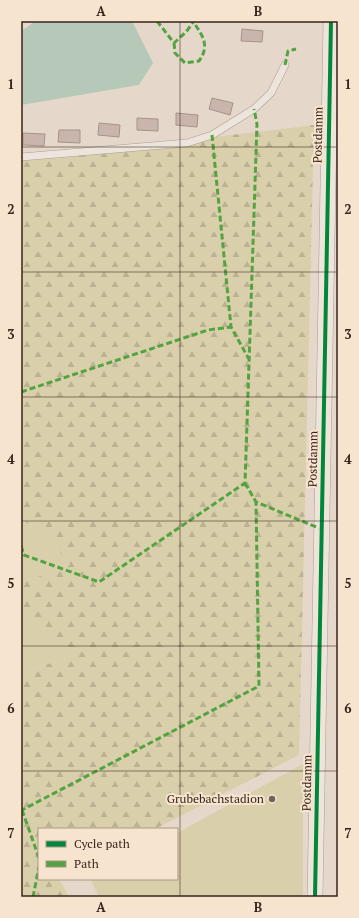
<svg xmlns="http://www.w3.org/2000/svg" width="359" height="918" font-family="'PT Serif',serif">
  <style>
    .grass { fill: #d9d0ab }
    .forest { fill: url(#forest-firs) }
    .water { fill: #b6c9b9 }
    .building { fill: #c9b5ab; stroke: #a59389 }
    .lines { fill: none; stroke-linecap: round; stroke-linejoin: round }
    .service-casing { stroke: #aa9d94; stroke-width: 8 }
    .minor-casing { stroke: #aa9d94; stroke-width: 16 }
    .service { stroke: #ede5dc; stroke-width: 7 }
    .minor { stroke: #ede5dc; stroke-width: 15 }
    .quiet { stroke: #53a340; stroke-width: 3; stroke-dasharray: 6 3; stroke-linecap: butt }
    .cycleway-casing { stroke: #f7e4ce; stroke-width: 6 }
    .cycleway { stroke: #00873e; stroke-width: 4 }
    .grid { fill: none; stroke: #38241b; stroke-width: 1; stroke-opacity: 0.55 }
    .poi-dot { fill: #756358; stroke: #f7e4ce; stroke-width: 1.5 }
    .labels { text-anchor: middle; stroke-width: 4; stroke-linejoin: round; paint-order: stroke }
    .street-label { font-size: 12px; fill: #38241b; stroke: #f7e4ce }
    .poi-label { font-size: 12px; fill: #38241b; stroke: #f7e4ce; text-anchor: end }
    .neatline { fill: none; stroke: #38241b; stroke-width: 1.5 }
    .grid-label { font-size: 13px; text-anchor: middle; font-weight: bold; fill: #38241b }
  </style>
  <defs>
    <pattern id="forest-firs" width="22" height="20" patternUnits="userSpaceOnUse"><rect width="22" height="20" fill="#d9d0ab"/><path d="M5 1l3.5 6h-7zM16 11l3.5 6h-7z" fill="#bbb293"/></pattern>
  </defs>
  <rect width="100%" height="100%" fill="#e5d8ca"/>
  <!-- grass -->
  <path class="grass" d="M21 520 43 531 70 565 21 583Z
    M32 617 66 658 21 673V620Z
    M303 764V897H99L91 880 93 879H177V833Z"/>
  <!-- forest -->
  <path class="forest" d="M314 125 299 755 155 829H39V879H59L69 897H21V673L66 658 32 617 21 620V583L70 565 43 531 21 520V160Z"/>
  <!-- water -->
  <path class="water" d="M35 21H132L153 63 139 85 21 105V30C27 29 30 24 35 21Z"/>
  <!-- building -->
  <path class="building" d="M242 29 263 31 262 42 241 41Z
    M212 98 233 103 230 115 209 109Z
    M176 113 198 115 197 127 176 125Z
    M137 118 158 119V131L137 130Z
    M99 123 120 125 119 137 98 135Z
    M59 130H80V143L58 142Z
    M23 133 45 134 44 146 23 145Z"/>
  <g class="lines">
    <defs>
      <path id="service" d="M21 157 187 143 212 135 254 109 271 93 285 65"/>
      <path id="minor" d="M315 897 331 21"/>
    </defs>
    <!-- service casing -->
    <use href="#service" class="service-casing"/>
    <!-- minor casing -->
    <use href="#minor" class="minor-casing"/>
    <!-- service -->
    <use href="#service" class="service"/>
    <!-- minor -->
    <use href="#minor" class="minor"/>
    <!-- quiet -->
    <path class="quiet" d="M157 21 174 43 186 32 194 21
      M174 43 175 53 185 63 199 61C210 46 203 36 194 23
      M285 65 288 51 296 49
      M212 135 231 327 250 361
      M21 392 208 330 231 327
      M245 483 256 502 321 529
      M21 546 24 555 99 582 245 483 257 124 254 109
      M21 808 22 810 259 686 256 502
      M22 810 39 858
      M33 897 39 867"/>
    <defs>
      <path id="cycleway" d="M315 897 331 21"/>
    </defs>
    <!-- cycleway casing -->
    <use href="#cycleway" class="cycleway-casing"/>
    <!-- cycleway -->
    <use href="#cycleway" class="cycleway"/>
  </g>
  <!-- grid -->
  <path class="grid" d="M180 21V897M21 147H338M21 272H338M21 397H338M21 521H338M21 646H338M21 771H338"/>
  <!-- markers -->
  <circle class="poi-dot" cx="272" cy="799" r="4"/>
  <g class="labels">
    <!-- street labels -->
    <g class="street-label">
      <text transform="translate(318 135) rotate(-89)" y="4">Postdamm</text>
      <text transform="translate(313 459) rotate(-89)" y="4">Postdamm</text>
      <text transform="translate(307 783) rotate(-89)" y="4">Postdamm</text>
    </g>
    <!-- poi labels -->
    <g class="poi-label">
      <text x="264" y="803">Grubebachstadion</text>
    </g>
  </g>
  <!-- border -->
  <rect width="359" height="918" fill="none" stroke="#f7e4ce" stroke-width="44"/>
  <!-- legend -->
  <rect x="38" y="828" width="140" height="52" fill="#f7e4ce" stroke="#ab9786"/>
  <rect x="46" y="841" width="20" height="6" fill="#00873e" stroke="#ab9786"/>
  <text x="74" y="848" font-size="12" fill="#38241b">Cycle path</text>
  <rect x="46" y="861" width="20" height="6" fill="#53a340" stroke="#ab9786"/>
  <text x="74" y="868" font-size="12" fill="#38241b">Path</text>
  <rect x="22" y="22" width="315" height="874" class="neatline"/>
  <g class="grid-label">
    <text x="101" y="16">A</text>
    <text x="258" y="16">B</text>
    <text x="11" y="89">1</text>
    <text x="348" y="89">1</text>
    <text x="11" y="214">2</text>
    <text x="348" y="214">2</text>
    <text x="11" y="339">3</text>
    <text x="348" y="339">3</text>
    <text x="11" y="464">4</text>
    <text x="348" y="464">4</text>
    <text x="11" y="588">5</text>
    <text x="348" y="588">5</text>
    <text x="11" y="713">6</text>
    <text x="348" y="713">6</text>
    <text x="11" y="838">7</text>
    <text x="348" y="838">7</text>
    <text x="101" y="912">A</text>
    <text x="258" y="912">B</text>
  </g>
</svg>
